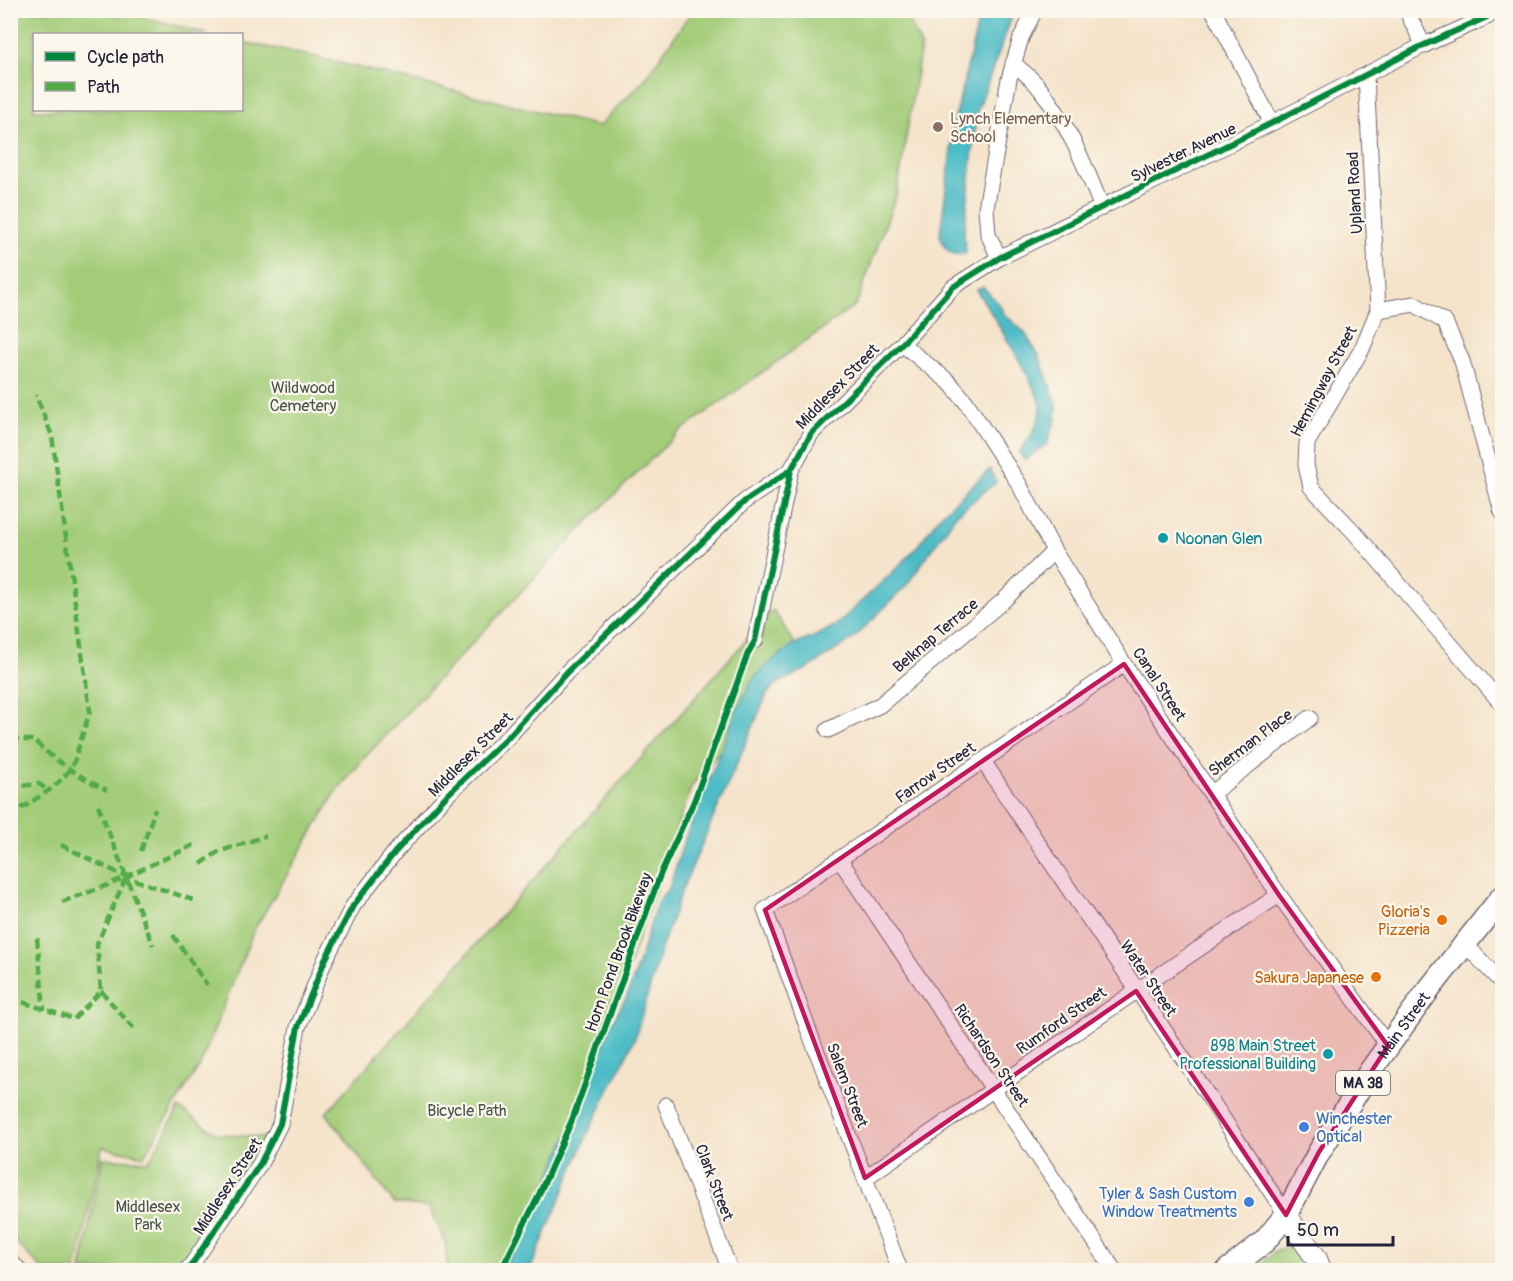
<svg xmlns="http://www.w3.org/2000/svg" width="1513" height="1281" font-family="Pangolin,sans-serif">
  <style>
    .green { fill: #a3cc78; stroke: #62775a; stroke-width: 1.5 }
    .water { fill: #4ebcc6; stroke: #386f80; stroke-width: 1.5 }
    .lines { fill: none; stroke-linecap: round; stroke-linejoin: round }
    .street-casing { stroke: #6c666d; stroke-width: 17 }
    .secondary-casing { stroke: #6c666d; stroke-width: 23 }
    .primary-casing { stroke: #6c666d; stroke-width: 25 }
    .street { stroke: #fff; stroke-width: 15 }
    .secondary { stroke: #fff; stroke-width: 21 }
    .primary { stroke: #fff; stroke-width: 22 }
    .quiet { stroke: #53aa46; stroke-width: 4.5; stroke-dasharray: 9 4.5; stroke-linecap: butt }
    .cycleway-casing { stroke: #fbf7ec; stroke-width: 10 }
    .cycleway { stroke: #00873e; stroke-width: 6 }
    .marked { fill: #c2185b; fill-opacity: 0.2; stroke: #c2185b; stroke-width: 4.5; stroke-linejoin: round }
    .education-dot { fill: #8d6e63; stroke: #fbf7ec; stroke-width: 2 }
    .culture-dot { fill: #0f9aa8; stroke: #fbf7ec; stroke-width: 2 }
    .food-dot { fill: #e8710a; stroke: #fbf7ec; stroke-width: 2 }
    .shop-dot { fill: #3f7fe0; stroke: #fbf7ec; stroke-width: 2 }
    .labels { text-anchor: middle; stroke-width: 4.5; stroke-linejoin: round; paint-order: stroke }
    .shield { fill: #fbf7ec; stroke: #636270; stroke-width: 1.5 }
    .shield-label { font-size: 15px; font-weight: bold; fill: #22223b }
    .education-label { font-size: 16px; fill: #785e54; stroke: #fbf7ec; text-anchor: start }
    .street-label { font-size: 16px; fill: #22223b; stroke: #fbf7ec }
    .park-label { font-size: 16px; fill: #49554d; stroke: #fbf7ec }
    .culture-label { font-size: 16px; fill: #0d838f; stroke: #fbf7ec; text-anchor: start }
    .food-label { font-size: 16px; fill: #c56008; stroke: #fbf7ec; text-anchor: end }
    .shop-label { font-size: 16px; fill: #366cbe; stroke: #fbf7ec; text-anchor: start }
  </style>
  <rect width="100%" height="100%" fill="#fbf7ec"/>
  <filter id="ink" filterUnits="userSpaceOnUse"><feTurbulence type="fractalNoise" baseFrequency=".0167" numOctaves="2"/><feDisplacementMap in="SourceGraphic" scale="12" xChannelSelector="R" yChannelSelector="G"/><feConvolveMatrix kernelMatrix="1 2 1 2 8 2 1 2 1" color-interpolation-filters="sRGB"/></filter>
  <filter id="wash" filterUnits="userSpaceOnUse"><feTurbulence type="fractalNoise" baseFrequency=".008" numOctaves="4" result="noise"/><feDisplacementMap in="SourceGraphic" scale="24" xChannelSelector="R" yChannelSelector="G"/><feGaussianBlur stdDeviation="1.35" result="paint"/><feColorMatrix in="noise" values="0 0 0 0 0 0 0 0 0 0 0 0 0 0 0 0 0 1.4 0 .05"/><feComposite in="paint" operator="in"/></filter>
  <g filter="url(#wash)">
    <rect width="100%" height="100%" fill="#f5e3ca"/>
    <!-- green -->
    <path class="green" d="M10 11H119L208 34H34V110H242V42L311 56 599 126 645 79 692 11H905L921 46 897 193 856 305 679 432 587 522 366 756 336 792 254 930 201 1063 144 1156 102 1147 76 1270H43L11 1237Z
      M773 610 801 653 692 785 522 1270H448L445 1241 429 1207 394 1203 326 1113Z
      M179 1108 218 1134 268 1138 198 1242 173 1270H81L102 1158 149 1161Z
      M1289 1247 1298 1249 1313 1270H1255L1275 1252Z"/>
    <!-- water -->
    <path class="water" d="M981 10 1014 11 977 112 964 234 966 253C951 258 944 249 940 236L955 118Z
      M983 287 999 304 1004 314 1024 332 1039 356 1057 404 1056 419 1047 444 1025 460 1019 453C1029 438 1039 426 1041 408 1042 395 987 305 976 290Z
      M990 469 996 482 956 515 906 586 854 638 809 668 778 683 768 692 681 892 661 949 635 1038 589 1131 530 1270H504L538 1205 573 1123 611 1024 626 998 635 974 657 903 670 886 683 844 736 712 752 680 766 665 793 645 816 636 836 625 896 569 916 548 940 516Z"/>
  </g>
  <g filter="url(#ink)">
    <g class="lines">
      <defs>
        <path id="street" d="M1213 10 1272 123
          M1406 10 1424 46
          M1013 63C1021 70 1030 77 1037 85 1067 121 1085 165 1102 208
          M1366 75 1378 310 1362 349 1307 443 1306 465 1311 487 1354 532 1502 704
          M999 258 988 234 986 208 1009 79 1021 38 1035 10
          M1378 310 1414 304 1445 322 1462 361 1502 512
          M902 344 949 382 966 402 1019 484 1054 551 1124 664 1279 895 1388 1046
          M755 641 791 470
          M828 730 880 705 1003 601 1054 551
          M983 761C1084 913 1188 1062 1286 1215
          M1211 794 1310 718
          M840 860 1114 1270
          M1465 944 1502 983
          M666 1105 730 1270
          M865 1178 1136 991 1279 895
          M186 1270 190 1267 260 1164 280 1124 298 1027 325 960 353 906 395 852 448 794 508 737 568 671 745 501 791 470 811 434 902 344 953 287 999 258 1272 123 1422 46 1487 17 1495 10
          M900 1270 807 1026 765 910 1124 664"/>
        <path id="secondary" d="M1286 1215 1316 1258 1321 1270
          M10 1266 15 1270"/>
        <g id="primary">
          <path id="s1" d="M1228 1270 1265 1241 1286 1215 1319 1152 1371 1070 1427 992 1502 897"/>
        </g>
      </defs>
      <!-- street casing -->
      <use href="#street" class="street-casing"/>
      <!-- secondary casing -->
      <use href="#secondary" class="secondary-casing"/>
      <!-- primary casing -->
      <use href="#primary" class="primary-casing"/>
      <!-- street -->
      <use href="#street" class="street"/>
      <!-- secondary -->
      <use href="#secondary" class="secondary"/>
      <!-- primary -->
      <use href="#primary" class="primary"/>
      <!-- quiet -->
      <path class="quiet" d="M10 647 13 648
        M10 740H34C50 758 85 780 107 790
        M10 787 39 784 49 791
        M98 805 153 945
        M10 816 54 787 72 768 90 711 52 436 36 395
        M61 845 126 877 196 901
        M141 851 155 809
        M201 864 218 852 266 836
        M62 902 108 885 194 845
        M173 935 207 985
        M37 938 44 1010
        M101 991 136 1031
        M10 998 74 1019 101 991 97 944 126 877"/>
      <defs>
        <path id="cycleway" d="M186 1270 190 1267 260 1164 280 1124 298 1027 325 960 353 906 395 852 448 794 508 737 568 671 745 501 791 470 811 434 902 344 953 287 999 258 1272 123 1422 46 1487 17 1495 10
          M501 1270 537 1199 572 1120 660 875 694 801 748 653 755 641 791 470"/>
      </defs>
      <!-- cycleway casing -->
      <use href="#cycleway" class="cycleway-casing"/>
      <!-- cycleway -->
      <use href="#cycleway" class="cycleway"/>
    </g>
  </g>
  <!-- marked area -->
  <path class="marked" d="M1124 664 1279 895 1388 1046 1319 1152 1286 1215 1136 991 865 1178 765 910Z"/>
  <!-- markers -->
  <circle class="education-dot" cx="938" cy="127" r="6"/>
  <g class="culture-dot">
    <circle cx="1163" cy="538" r="6"/>
    <circle cx="1328" cy="1054" r="6"/>
  </g>
  <g class="food-dot">
    <circle cx="1442" cy="920" r="6"/>
    <circle cx="1376" cy="977" r="6"/>
  </g>
  <g class="shop-dot">
    <circle cx="1304" cy="1127" r="6"/>
    <circle cx="1249" cy="1202" r="6"/>
  </g>
  <g class="labels">
    <!-- shield labels -->
    <rect class="shield" x="1336" y="1071" width="54" height="24" rx="4.5"/>
    <g class="shield-label">
      <text x="1363" y="1088">MA 38</text>
    </g>
    <!-- education labels -->
    <g class="education-label">
      <text x="950" y="124">Lynch Elementary<tspan x="950" dy="18">School</tspan></text>
    </g>
    <!-- street labels -->
    <g class="street-label">
      <text transform="translate(1183 152) rotate(-26)" y="6">Sylvester Avenue</text>
      <text transform="translate(1354 193) rotate(-93)" y="6">Upland Road</text>
      <text transform="translate(1323 381) rotate(-62)" y="6">Hemingway Street</text>
      <text transform="translate(837 386) rotate(-46)" y="6">Middlesex Street</text>
      <text transform="translate(935 635) rotate(-40)" y="6">Belknap Terrace</text>
      <text transform="translate(1160 684) rotate(57)" y="6">Canal Street</text>
      <text transform="translate(1250 742) rotate(-37)" y="6">Sherman Place</text>
      <text transform="translate(470 754) rotate(-45)" y="6">Middlesex Street</text>
      <text transform="translate(935 772) rotate(-35)" y="6">Farrow Street</text>
      <text transform="translate(618 952) rotate(-70)" y="6">Horn Pond Brook Bikeway</text>
      <text transform="translate(1149 978) rotate(56)" y="6">Water Street</text>
      <text transform="translate(1061 1020) rotate(-35)" y="6">Rumford Street</text>
      <text dy="6" stroke="none"><textPath href="#s1" startOffset="304">Main Street</textPath></text>
      <text transform="translate(992 1055) rotate(56)" y="6">Richardson Street</text>
      <text transform="translate(848 1085) rotate(69)" y="6">Salem Street</text>
      <text transform="translate(715 1182) rotate(69)" y="6">Clark Street</text>
      <text transform="translate(227 1186) rotate(-57)" y="6">Middlesex Street</text>
    </g>
    <!-- park labels -->
    <g class="park-label">
      <text x="303" y="393">Wildwood<tspan x="303" dy="18">Cemetery</tspan></text>
      <text x="467" y="1116">Bicycle Path</text>
      <text x="148" y="1212">Middlesex<tspan x="148" dy="18">Park</tspan></text>
    </g>
    <!-- culture labels -->
    <g class="culture-label">
      <text x="1175" y="544">Noonan Glen</text>
      <text x="1316" y="1051" text-anchor="end">898 Main Street<tspan x="1316" dy="18">Professional Building</tspan></text>
    </g>
    <!-- food labels -->
    <g class="food-label">
      <text x="1430" y="917">Gloria's<tspan x="1430" dy="18">Pizzeria</tspan></text>
      <text x="1364" y="983">Sakura Japanese</text>
    </g>
    <!-- shop labels -->
    <g class="shop-label">
      <text x="1316" y="1124">Winchester<tspan x="1316" dy="18">Optical</tspan></text>
      <text x="1237" y="1199" text-anchor="end">Tyler &amp; Sash Custom<tspan x="1237" dy="18">Window Treatments</tspan></text>
    </g>
  </g>
  <!-- margin -->
  <rect width="1513" height="1281" fill="none" stroke="#fbf7ec" stroke-width="36"/>
  <!-- legend -->
  <rect x="33" y="33" width="210" height="78" fill="#fbf7ec" stroke="#a4a2a5" stroke-width="1.5"/>
  <rect x="45" y="52" width="30" height="9" fill="#00873e" stroke="#a4a2a5" stroke-width="1.5"/>
  <text x="87" y="63" font-size="18" fill="#22223b">Cycle path</text>
  <rect x="45" y="82" width="30" height="9" fill="#53aa46" stroke="#a4a2a5" stroke-width="1.5"/>
  <text x="87" y="93" font-size="18" fill="#22223b">Path</text>
  <!-- scale -->
  <path d="M1288 1236v9h105v-9" fill="none" stroke="#22223b" stroke-width="3"/>
  <text x="1297" y="1236" font-size="18" fill="#22223b" stroke="#fbf7ec" stroke-width="4.5" paint-order="stroke">50 m</text>
</svg>
